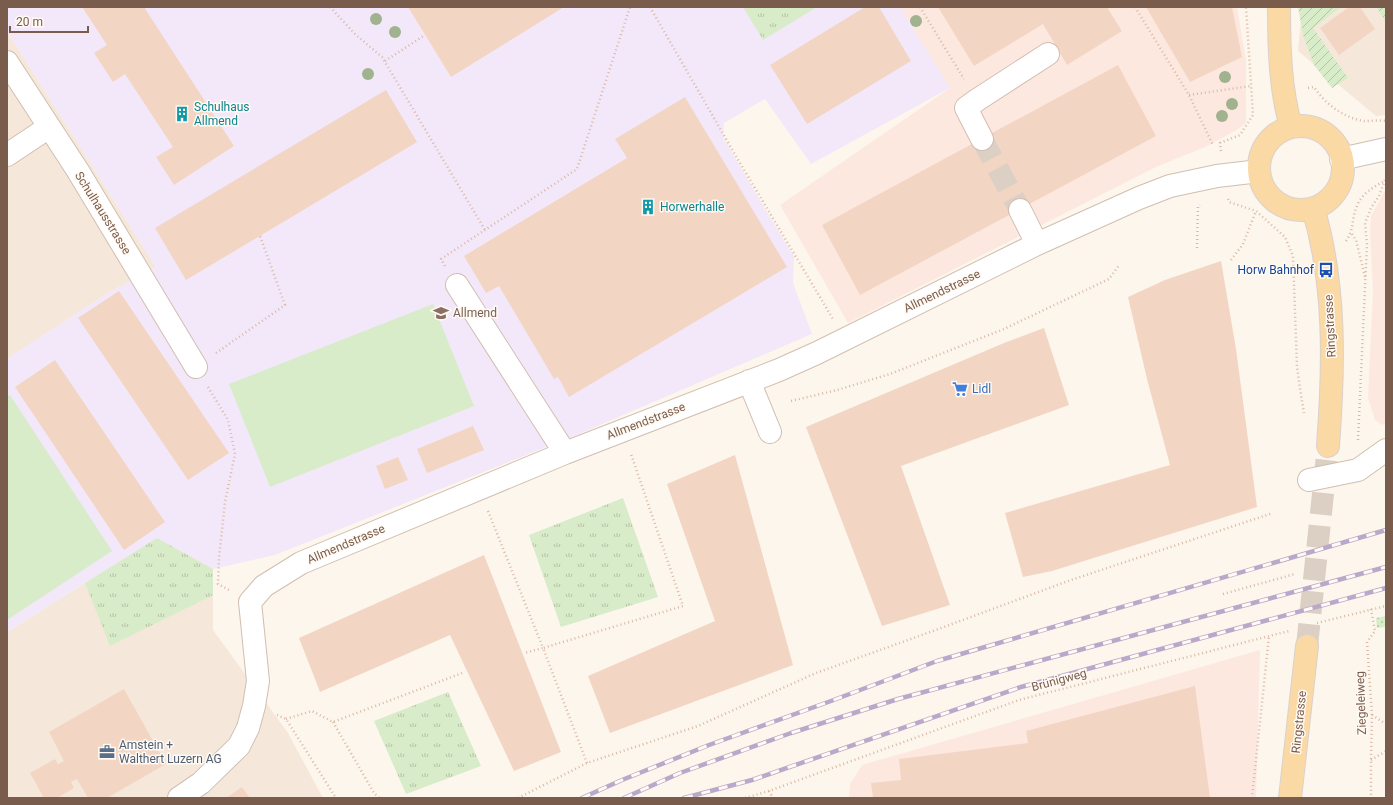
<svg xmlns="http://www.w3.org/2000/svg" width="1393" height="805" font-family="Roboto,sans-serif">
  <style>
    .residential { fill: #f5e8da }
    .commercial { fill: #fde8e0 }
    .education { fill: #f3e8fa }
    .grass { fill: url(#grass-dots) }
    .park { fill: url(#park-tufts) }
    .garden { fill: url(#garden-furrows) }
    .pitch { fill: #d8ecc9 }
    .building { fill: #f3d5c3 }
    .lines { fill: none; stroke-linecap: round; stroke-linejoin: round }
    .minor-tunnel { stroke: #dcd0c4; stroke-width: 22; stroke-dasharray: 22 11; stroke-linecap: butt }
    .major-tunnel { stroke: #dcd0c4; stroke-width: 22; stroke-dasharray: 22 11; stroke-linecap: butt }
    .minor-casing { stroke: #d1beb0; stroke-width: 24 }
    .major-casing { stroke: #dad1cd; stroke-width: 24 }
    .path { stroke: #d9b8a5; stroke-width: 2.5; stroke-dasharray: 1 3; stroke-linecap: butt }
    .minor { stroke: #fff; stroke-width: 22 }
    .major { stroke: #fbd9a5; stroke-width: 22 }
    .rail-casing { stroke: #b9a8c9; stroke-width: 4.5 }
    .rail { stroke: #fffaf3; stroke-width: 3; stroke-dasharray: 9; stroke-linecap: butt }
    .tree { fill: #a0b28e }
    .labels { text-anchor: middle; stroke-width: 3; stroke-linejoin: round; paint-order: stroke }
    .culture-label { font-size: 12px; fill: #0d838f; stroke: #fffaf3; text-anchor: start }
    .street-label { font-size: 12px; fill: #7a5c4d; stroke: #fffaf3 }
    .transit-label { font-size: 12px; fill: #164399; stroke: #fffaf3; text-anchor: end }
    .education-label { font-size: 12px; fill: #785e54; stroke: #fffaf3; text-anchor: start }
    .shop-label { font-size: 12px; fill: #366cbe; stroke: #fffaf3; text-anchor: start }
    .service-label { font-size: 12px; fill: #4e5e75; stroke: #fffaf3; text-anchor: start }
  </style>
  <defs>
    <pattern id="grass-dots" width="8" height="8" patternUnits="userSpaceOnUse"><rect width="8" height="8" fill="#d8ecc9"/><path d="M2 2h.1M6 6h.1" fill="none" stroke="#b4c2a5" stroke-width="1.8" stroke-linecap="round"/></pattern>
    <pattern id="park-tufts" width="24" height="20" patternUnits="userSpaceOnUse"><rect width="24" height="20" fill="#d8ecc9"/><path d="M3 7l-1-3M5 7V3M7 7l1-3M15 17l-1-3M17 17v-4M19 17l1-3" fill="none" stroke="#b4c2a5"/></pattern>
    <pattern id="garden-furrows" width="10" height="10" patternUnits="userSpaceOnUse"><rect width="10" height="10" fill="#d8ecc9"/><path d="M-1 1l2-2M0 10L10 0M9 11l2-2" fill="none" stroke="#b4c2a5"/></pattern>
  </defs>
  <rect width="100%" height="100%" fill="#fdf6ec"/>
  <!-- residential -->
  <path class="residential" d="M1302 7H1386V115L1376 116 1298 51Z
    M7 31 156 267 108 293 7 359Z
    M157 538 213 569V630L288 733 323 798H7V632Z"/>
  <!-- commercial -->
  <path class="commercial" d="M900 7H1237L1246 60V123L1237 130 1205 147 1156 167 848 323 780 205 950 88Z
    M1386 189V423L1382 425 1375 420 1368 398 1373 291 1370 230 1371 216Z
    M1260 650 1256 798H849L850 784 862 765Z"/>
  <!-- education -->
  <path class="education" d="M7 7H900L950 88 811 164 765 99 724 123 723 137 765 209 794 256 793 283 812 334 579 434 275 555 213 569 157 538 7 632V359L108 293 156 267 7 31Z"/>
  <!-- grass -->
  <path class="grass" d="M1386 616V627L1377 628 1376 618Z"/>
  <!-- park -->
  <path class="park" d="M743 7H817L763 40Z
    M623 498 658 597 561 627 529 535Z
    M157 538 213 569V595L110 646 85 583Z
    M448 692 481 766 406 794 374 721Z"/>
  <!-- garden -->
  <path class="garden" d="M1298 7H1341L1313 28 1348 78 1332 88 1314 65 1303 35Z
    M1376 7H1386V22Z"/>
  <!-- pitch -->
  <path class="pitch" d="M433 304 474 406 270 487 229 384Z
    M10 395 112 551 7 620V397Z"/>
  <!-- building -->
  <path class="building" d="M82 7H144L234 146 174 185 156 157 173 147 125 74 113 82 94 53 107 45Z
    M408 7H564L451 77Z
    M865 7H879L911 61 807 124 770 65Z
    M938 7H1107L1122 31 1067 65 1043 24 974 66Z
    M1146 7H1232L1242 57 1190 82Z
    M1349 7H1360L1375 29 1339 55 1320 28Z
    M1118 65 1156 136 860 295 822 225Z
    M386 90 417 142 186 280 155 228Z
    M685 97 787 267 569 397 558 377 554 379 499 286 486 293 464 256 627 158 615 139Z
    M1221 261 1236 349 1257 507 1052 571 1023 577 1005 513 1170 465 1147 379 1128 297 1165 280Z
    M119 291 229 453 188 480 78 318Z
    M1044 328 1069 405 901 466 950 605 882 626 806 427 1004 343Z
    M55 360 165 522 124 550 15 387Z
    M473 426 484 450 427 473 417 449Z
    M735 455 793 665 610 733 588 676 715 621 667 484Z
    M398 457 408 480 385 489 376 466Z
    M484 555 561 752 514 771 450 635 320 692 299 638Z
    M1195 686 1210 798H873L871 783 901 780 899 759 1028 743 1026 731Z
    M124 689 166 764 107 798H88L77 779 71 782 74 788 57 798H44L30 773 55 759 58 764 64 761 49 732Z
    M242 787 250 798H226Z"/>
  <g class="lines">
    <!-- minor-tunnel -->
    <path class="minor-tunnel" d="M982 139 1020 210"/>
    <!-- major-tunnel -->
    <path class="major-tunnel" d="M1307 646 1328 446"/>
    <defs>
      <path id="minor" d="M7 62 78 171 196 367
        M982 139 966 108 977 100 1048 54
        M7 155 49 127
        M1341 159 1386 149
        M1020 210 1037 244
        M457 285 565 453
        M749 381 770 432
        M1309 480 1358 470 1386 450
        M179 798 201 783 239 746 248 728 254 706 258 681 250 602 264 586 301 563 565 453 779 370 817 353 1037 244 1139 198 1170 186 1217 176 1259 171"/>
      <path id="major" d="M1279 7C1279 47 1280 88 1291 127
        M1259 168a42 42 0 1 1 84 0a42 42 0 1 1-84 0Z
        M1313 208C1336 285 1334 366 1328 446
        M1290 798 1307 646"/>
    </defs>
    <!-- minor casing -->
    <use href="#minor" class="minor-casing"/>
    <!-- major casing -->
    <use href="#major" class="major-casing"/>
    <!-- path -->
    <path class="path" d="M330 7 355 34 382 57 485 230
      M650 7 737 158 833 319
      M920 7 964 79
      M1135 7 1189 95 1213 145
      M385 61 425 35
      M1308 88 1314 87C1325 104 1344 118 1364 121 1371 121 1379 120 1386 121
      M1189 95 1251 86
      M1221 151 1220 143 1240 135 1253 115 1246 7
      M1228 199 1229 202 1256 211 1285 237 1293 256 1297 367 1301 395 1304 413
      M1352 234 1356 240 1365 277
      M1346 241C1355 228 1351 219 1357 206 1361 194 1374 187 1384 181
      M1197 248 1198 206 1200 205
      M1231 260 1243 244 1256 211
      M445 266 441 259 577 169 630 7
      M216 353 285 305 260 236
      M208 387 228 420 235 454 225 502 219 558 218 584 229 590
      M791 401 837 390 890 374 1004 329 1109 279 1120 264
      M1358 440 1367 244 1365 223 1371 208 1379 196 1385 180
      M488 511 543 648 524 653
      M1223 594 1295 574
      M1371 609 1375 631 1367 642 1372 715 1371 760V798
      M1317 623 1386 606
      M277 715 286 719 336 798
      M1372 715 1386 724
      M286 719 312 711 333 722 465 672
      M333 722 374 793 379 798
      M1371 760 1386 751
      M587 763 543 648 683 606 631 454
      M769 791 773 798
      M518 798 587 763 698 726 816 673 933 631 1071 580 1273 513
      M745 798 769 791 1019 700 1289 631
      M1252 798 1269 636"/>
    <!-- minor -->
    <use href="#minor" class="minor"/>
    <!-- major -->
    <use href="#major" class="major"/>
    <defs>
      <path id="rail" d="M582 798 622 780 709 745 831 701 937 661 1386 530
        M624 798 680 773 791 733 898 699 1386 567
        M684 798 752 780 1021 687 1386 588"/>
    </defs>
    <!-- rail casing -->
    <use href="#rail" class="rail-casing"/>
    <!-- rail -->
    <use href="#rail" class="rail"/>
  </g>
  <!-- trees -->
  <g class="tree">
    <circle cx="376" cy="19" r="6"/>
    <circle cx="916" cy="21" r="6"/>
    <circle cx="395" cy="32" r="6"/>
    <circle cx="368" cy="74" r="6"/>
    <circle cx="1225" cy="77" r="6"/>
    <circle cx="1232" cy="104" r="6"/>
    <circle cx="1222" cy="116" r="6"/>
  </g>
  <!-- icons -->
  <defs>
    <symbol id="building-bare" viewBox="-9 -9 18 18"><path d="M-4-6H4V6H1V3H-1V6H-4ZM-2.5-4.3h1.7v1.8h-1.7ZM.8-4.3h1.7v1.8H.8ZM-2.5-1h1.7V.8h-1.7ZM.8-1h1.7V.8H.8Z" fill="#0f9aa8" stroke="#fffaf3" stroke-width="2.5" paint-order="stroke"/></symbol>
    <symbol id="bus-bare" viewBox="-9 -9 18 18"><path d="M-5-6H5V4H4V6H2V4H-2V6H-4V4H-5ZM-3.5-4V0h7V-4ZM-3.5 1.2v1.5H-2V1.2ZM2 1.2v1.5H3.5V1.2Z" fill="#1a4fb4" stroke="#fffaf3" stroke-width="2.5" paint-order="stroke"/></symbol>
    <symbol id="school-bare" viewBox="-9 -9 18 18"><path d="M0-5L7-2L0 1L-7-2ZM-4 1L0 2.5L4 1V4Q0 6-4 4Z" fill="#8d6e63" stroke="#fffaf3" stroke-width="2.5" paint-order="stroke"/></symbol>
    <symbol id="supermarket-bare" viewBox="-9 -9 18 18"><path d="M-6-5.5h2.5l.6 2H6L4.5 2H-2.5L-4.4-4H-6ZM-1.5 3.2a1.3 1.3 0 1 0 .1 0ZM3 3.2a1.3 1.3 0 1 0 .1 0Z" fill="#3f7fe0" stroke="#fffaf3" stroke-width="2.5" paint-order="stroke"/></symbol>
    <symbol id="office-bare" viewBox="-9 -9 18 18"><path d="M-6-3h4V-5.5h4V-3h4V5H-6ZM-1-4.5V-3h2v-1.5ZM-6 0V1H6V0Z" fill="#5c6f8a" stroke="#fffaf3" stroke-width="2.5" paint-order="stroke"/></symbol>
  </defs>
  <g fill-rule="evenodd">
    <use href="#building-bare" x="171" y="103" width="22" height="22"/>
    <use href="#building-bare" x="637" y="196" width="22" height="22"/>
    <use href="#bus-bare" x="1315" y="259" width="22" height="22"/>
    <use href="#school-bare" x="430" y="302" width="22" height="22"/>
    <use href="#supermarket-bare" x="949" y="378" width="22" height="22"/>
    <use href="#office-bare" x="96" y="741" width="22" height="22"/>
  </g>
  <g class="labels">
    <!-- culture labels -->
    <g class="culture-label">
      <text x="194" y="111">Schulhaus<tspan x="194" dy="14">Allmend</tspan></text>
      <text x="660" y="211">Horwerhalle</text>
    </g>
    <!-- street labels -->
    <g class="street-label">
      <text transform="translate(103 213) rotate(58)" y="4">Schulhausstrasse</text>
      <text transform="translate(942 291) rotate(-26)" y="4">Allmendstrasse</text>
      <text transform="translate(1330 326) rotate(-93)" y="4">Ringstrasse</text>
      <text transform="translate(646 421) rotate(-21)" y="4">Allmendstrasse</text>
      <text transform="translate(346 544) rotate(-23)" y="4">Allmendstrasse</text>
      <text transform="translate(1059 680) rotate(-15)" y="4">Brünigweg</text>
      <text transform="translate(1361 703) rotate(-92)" y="4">Ziegeleiweg</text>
      <text transform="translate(1299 722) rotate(-84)" y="4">Ringstrasse</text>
    </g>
    <!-- transit labels -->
    <g class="transit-label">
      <text x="1314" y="274">Horw Bahnhof</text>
    </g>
    <!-- education labels -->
    <g class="education-label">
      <text x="453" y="317">Allmend</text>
    </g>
    <!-- shop labels -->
    <g class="shop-label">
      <text x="972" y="393">Lidl</text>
    </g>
    <!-- service labels -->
    <g class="service-label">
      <text x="119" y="749">Amstein +<tspan x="119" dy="14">Walthert Luzern AG</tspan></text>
    </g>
  </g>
  <!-- border -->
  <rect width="1393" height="805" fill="none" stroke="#7a5c4d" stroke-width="16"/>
  <!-- scale -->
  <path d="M10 26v6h78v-6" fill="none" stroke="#7a5c4d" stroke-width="2"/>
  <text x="16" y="26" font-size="12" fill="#7a5c4d" stroke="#fffaf3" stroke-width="3" paint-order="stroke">20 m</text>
</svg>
